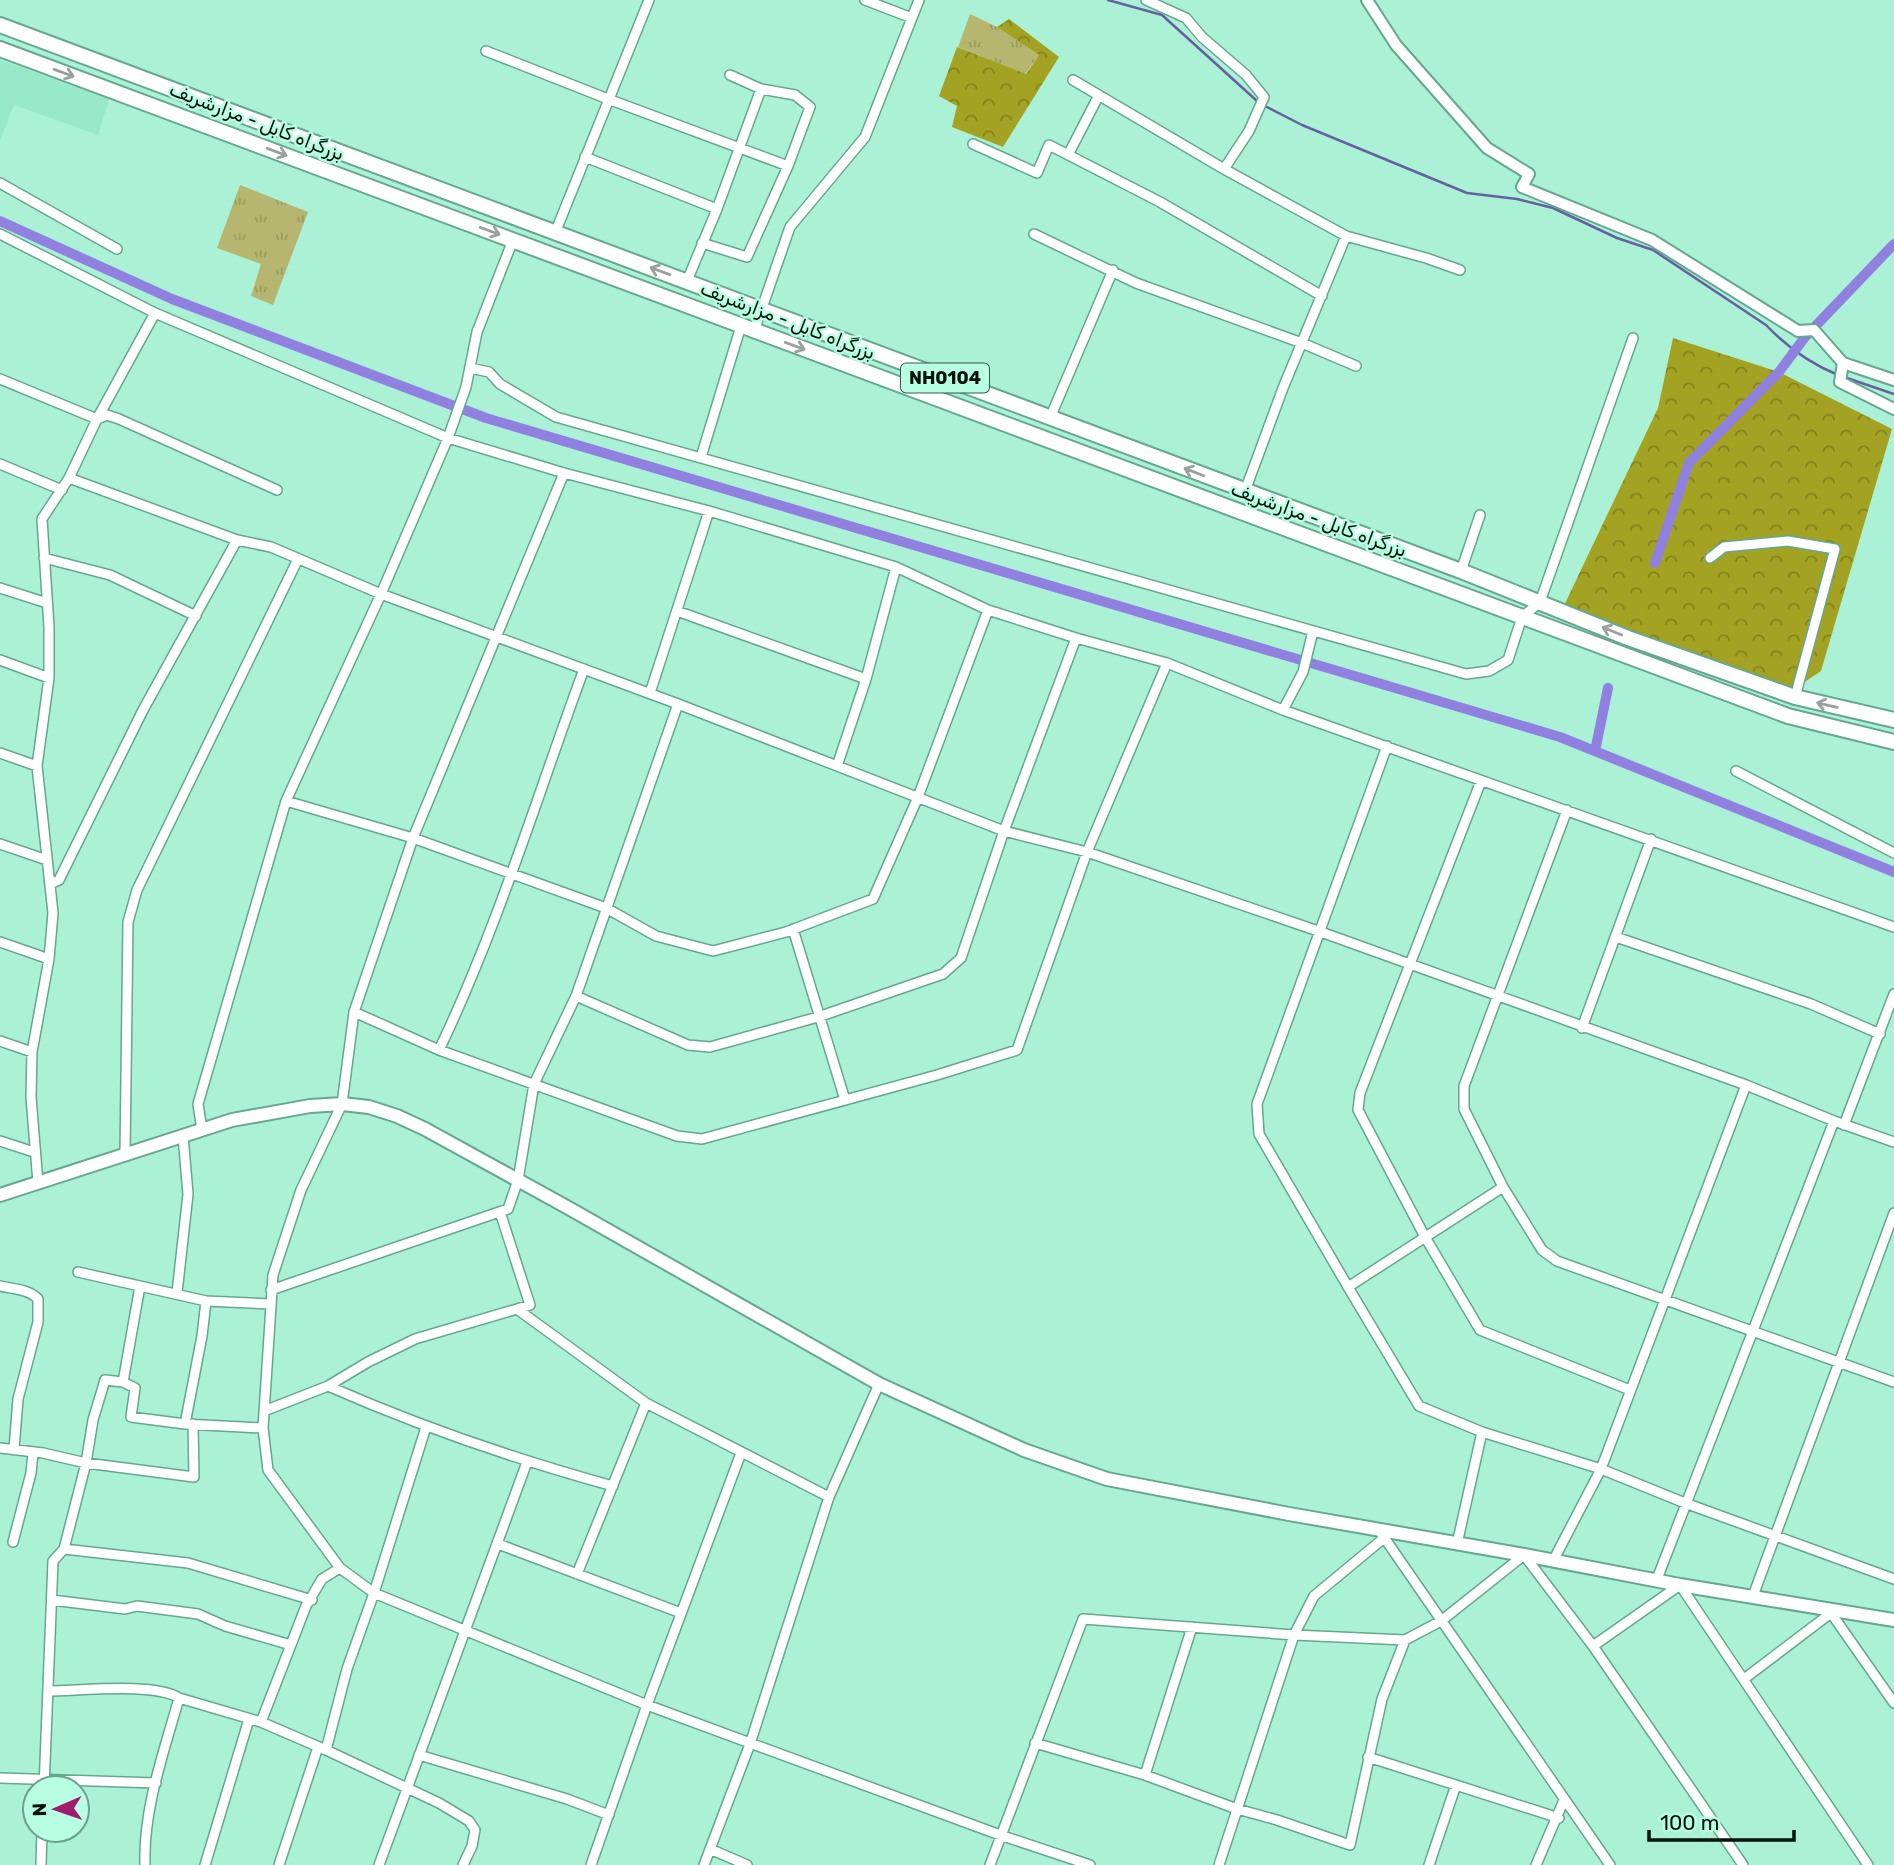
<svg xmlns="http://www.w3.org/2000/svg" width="1894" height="1865" font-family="Rubik,'Noto Naskh Arabic',sans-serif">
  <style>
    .built { fill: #98e8ca }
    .grass { fill: url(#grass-tufts) }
    .forest { fill: url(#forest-crowns) }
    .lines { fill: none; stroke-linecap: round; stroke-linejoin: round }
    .stream { stroke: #6560a0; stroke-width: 2.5 }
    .canal { stroke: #9081e1; stroke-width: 10 }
    .minor-casing { stroke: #63a88f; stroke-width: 12 }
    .tertiary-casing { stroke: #63a88f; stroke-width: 14 }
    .secondary-casing { stroke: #63a88f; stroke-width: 16 }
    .trunk-casing { stroke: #63a88f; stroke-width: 18 }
    .minor { stroke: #fff; stroke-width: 9 }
    .tertiary { stroke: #fff; stroke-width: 10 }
    .secondary { stroke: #fff; stroke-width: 12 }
    .trunk { stroke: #fff; stroke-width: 14 }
    .oneway { stroke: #99a09d }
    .labels { text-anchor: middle; stroke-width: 5; stroke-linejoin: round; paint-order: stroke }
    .shield { fill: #b8fee3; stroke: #37594b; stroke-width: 2 }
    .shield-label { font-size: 18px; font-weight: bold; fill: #00120a }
    .street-label { font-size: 19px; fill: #00120a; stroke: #b8fee3 }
  </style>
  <defs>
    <pattern id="grass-tufts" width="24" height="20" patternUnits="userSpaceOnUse" patternTransform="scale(1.75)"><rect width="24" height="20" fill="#b6b670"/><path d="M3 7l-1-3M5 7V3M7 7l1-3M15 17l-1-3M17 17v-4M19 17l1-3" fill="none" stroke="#9b9b60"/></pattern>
    <pattern id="forest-crowns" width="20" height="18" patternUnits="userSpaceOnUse" patternTransform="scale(1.75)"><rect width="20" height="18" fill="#a3a222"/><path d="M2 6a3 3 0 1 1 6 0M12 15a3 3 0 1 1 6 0" fill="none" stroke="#82831c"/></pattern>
  </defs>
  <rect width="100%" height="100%" fill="#abf1d6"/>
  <!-- built -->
  <path class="built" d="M0 60 109 99 98 135 14 105 0 140Z"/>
  <!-- grass -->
  <path class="grass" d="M970 14 997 27 1039 55 1025 74 958 47Z
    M240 185 308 212 273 305 251 296 261 264 217 248Z"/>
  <!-- forest -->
  <path class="forest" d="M1009 19 1059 57 1003 147 952 127 957 106 939 96 957 47 1026 74 1039 55 997 27Z
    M1673 338 1779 372 1892 429 1821 671 1787 694 1560 614 1658 408Z"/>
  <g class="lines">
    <!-- stream -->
    <path class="stream" d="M1108 0 1162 15 1257 101
      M1267 107 1302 125 1467 193 1517 199 1553 208 1617 238 1653 250 1766 325C1786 346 1811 364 1838 375
      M1844 377 1894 394"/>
    <!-- canal -->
    <path class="canal" d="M0 221 172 299 486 418 1560 737 1894 872
      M1655 563 1689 463 1779 372 1805 337 1894 244
      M1595 751 1608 688"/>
    <defs>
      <path id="minor" d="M865 0 912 18
        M1146 0 1186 18 1202 37 1246 75 1264 97 1249 131 1224 169
        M486 51 608 99 788 166
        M1073 80 1224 169 1346 236 1426 258 1460 270
        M973 144 1037 173 1049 145 1160 202 1322 296
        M1068 155 1099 95
        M585 157 717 209
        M0 183 117 249
        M555 233 649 0
        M0 234 155 313 448 438 564 473 709 511 896 567 988 610 1076 638 1167 663 1283 710 1894 927
        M1034 234 1136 283 1302 343 1356 366
        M702 243 747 257 788 166 810 107 795 95 761 89 730 75
        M687 281 717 209 761 89
        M754 331 790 227 865 137 919 0
        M470 368 489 372 500 384 556 417 1466 674 1489 671 1508 660 1522 617 1540 602 1633 338
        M0 379 97 419 107 415 119 419 277 490
        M1050 418 1113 270
        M701 457 741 326
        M0 464 62 490
        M564 473 413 838 354 1012 342 1104 301 1190 273 1275 263 1428 268 1470 340 1568 374 1593 647 1705 1000 1835 1090 1865
        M69 478 237 540 271 547 381 594 678 704 1004 831 1087 852 1321 932 1746 1085 1834 1121 1894 1142
        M1245 491 1283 388 1346 236
        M44 558 110 575 196 616
        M1710 558 1724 547 1788 541 1835 549 1795 697
        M1461 571 1480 515
        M0 588 47 603
        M677 611 866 679
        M0 660 49 678
        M650 693 709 511
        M1283 710 1303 672 1313 631
        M1387 746 1257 1104 1259 1134 1348 1287 1503 1187 1542 1250 1557 1261 1894 1382
        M0 753 37 766
        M837 766 866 679 896 567
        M1736 771 1894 853
        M1481 781 1360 1093 1358 1110 1425 1237 1480 1330 1630 1390
        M286 801 413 838 606 908 656 936 713 951 786 932 873 899 918 797 988 610
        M0 844 47 860
        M50 884 59 880 143 710 237 540
        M793 929 845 1100
        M1616 937 1811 1004 1880 1034
        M0 942 49 959
        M576 996 688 1045 710 1047 818 1017 943 974 961 958 1004 831 1076 638
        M354 1012 439 1050 677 1136 702 1139 937 1075 1017 1050 1087 852 1167 663
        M1582 1028 1651 839
        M0 1041 32 1052
        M439 1050C498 927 537 796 584 669
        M1844 1125 1894 994
        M202 1130 198 1104 286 801 381 594 448 438 466 387 477 332 513 240
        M0 1141 34 1152
        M125 1155 128 922 137 890 298 559
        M38 1183 31 1097 32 1052 49 959 53 913 37 766 49 678V627L42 519 69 478 97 419 155 313
        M1503 1187 1464 1109V1086L1567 810
        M500 1212 530 1305 517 1309
        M78 1272 206 1301 270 1304
        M0 1286C13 1289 29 1289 38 1299V1322L18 1399 14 1449
        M1348 1287 1419 1406 1482 1432 1601 1469 1685 1503 1894 1579
        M271 1290 508 1209 518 1180 534 1084 576 996 678 704
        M177 1293 188 1194 183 1136
        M123 1382 140 1286
        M328 1386C421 1427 515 1459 613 1486
        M264 1411 328 1386 368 1362 415 1339 517 1309 646 1403 829 1497
        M185 1424 202 1336 206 1301
        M0 1448 43 1453 86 1463 194 1477 193 1424
        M1379 1530 1610 1865
        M13 1542 31 1473 33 1452
        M498 1544 681 1613
        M1457 1544 1482 1432
        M64 1549 188 1563 312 1600
        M1553 1561 1601 1469 1746 1085
        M577 1574 646 1403
        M1657 1579 1834 1121
        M1753 1596 1894 1213
        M52 1600 125 1609 137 1606 198 1614 225 1626 291 1645
        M1831 1610V1613L1894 1703
        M1593 1646 1680 1585 1868 1865
        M1744 1679 1831 1613
        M48 1691C79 1691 155 1682 179 1698L261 1722 326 1750 439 1803 469 1821 475 1830 472 1846 463 1865
        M261 1722 306 1606 322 1579 340 1568
        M1035 1743 1145 1775 1237 1809 1277 1820 1350 1845 1382 1699 1405 1640
        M326 1750 347 1669 374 1593 426 1427
        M419 1755 567 1799 609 1815
        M1368 1757 1559 1818
        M1145 1775 1192 1627
        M0 1778 156 1783
        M44 1788 53 1561 64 1549 86 1463 93 1420 105 1380 123 1382 135 1388 131 1417 185 1424 263 1428
        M710 1849 747 1865
        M41 1865 42 1830
        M145 1865C143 1809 164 1752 179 1698
        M205 1865 249 1719
        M279 1865 318 1747
        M379 1865 527 1462
        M591 1865 647 1705 741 1453
        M704 1865 750 1744 829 1497 879 1384
        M990 1865 1083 1619 1294 1635 1405 1640 1441 1621 1524 1555 1593 1646 1743 1865
        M1219 1865 1294 1635 1314 1596 1384 1538
        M1429 1865 1456 1785
        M1536 1865 1564 1800"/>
      <path id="tertiary" d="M1367 0 1396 45 1487 148 1529 174 1522 187 1652 240 1798 331 1814 330 1843 363 1894 380
        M1843 363 1840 382 1894 409"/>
      <path id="secondary" d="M0 1195 232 1120 310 1106 342 1104 369 1107 397 1116 425 1129 565 1206 879 1384 1024 1450 1107 1479 1289 1514 1524 1555 1680 1585 1894 1620"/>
      <path id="trunk" d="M0 25 1461 571 1628 638 1795 697 1894 720
        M0 49 1788 716 1894 742"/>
    </defs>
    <!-- minor casing -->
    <use href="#minor" class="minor-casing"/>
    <!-- tertiary casing -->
    <use href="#tertiary" class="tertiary-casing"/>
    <!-- secondary casing -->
    <use href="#secondary" class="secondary-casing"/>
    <!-- trunk casing -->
    <use href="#trunk" class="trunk-casing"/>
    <!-- minor -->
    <use href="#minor" class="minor"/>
    <!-- tertiary -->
    <use href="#tertiary" class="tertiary"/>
    <!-- secondary -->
    <use href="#secondary" class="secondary"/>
    <!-- trunk -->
    <use href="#trunk" class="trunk"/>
  </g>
  <!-- one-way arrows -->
  <defs><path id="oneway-shaft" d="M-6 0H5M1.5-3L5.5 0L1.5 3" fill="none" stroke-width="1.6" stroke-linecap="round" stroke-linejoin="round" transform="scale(1.75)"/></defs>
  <g class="oneway">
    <use href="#oneway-shaft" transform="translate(64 73) rotate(20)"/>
    <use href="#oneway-shaft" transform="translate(277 152) rotate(20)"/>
    <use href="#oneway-shaft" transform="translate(490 231) rotate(20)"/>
    <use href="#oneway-shaft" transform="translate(660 271) rotate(-160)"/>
    <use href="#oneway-shaft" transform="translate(795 346) rotate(20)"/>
    <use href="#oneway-shaft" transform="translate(1194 472) rotate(-159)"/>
    <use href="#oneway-shaft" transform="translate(1612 631) rotate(-158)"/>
    <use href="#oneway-shaft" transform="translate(1827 705) rotate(-167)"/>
  </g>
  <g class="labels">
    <!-- shield labels -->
    <rect class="shield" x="901" y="363.5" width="88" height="29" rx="5"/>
    <g class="shield-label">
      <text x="945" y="384">NH0104</text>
    </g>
    <!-- street labels -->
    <g class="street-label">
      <text transform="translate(257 121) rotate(21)" y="7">بزرگراه کابل - مزارشریف</text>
      <text transform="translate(788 320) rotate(21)" y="7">بزرگراه کابل - مزارشریف</text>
      <text transform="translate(1319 519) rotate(20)" y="7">بزرگراه کابل - مزارشریف</text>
    </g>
  </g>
  <!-- north arrow -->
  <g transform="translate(56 1809) rotate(268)"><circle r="33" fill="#b8fee3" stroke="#6ea08c" stroke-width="2"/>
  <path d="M0-5L12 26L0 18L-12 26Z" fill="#a01d6d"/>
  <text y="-10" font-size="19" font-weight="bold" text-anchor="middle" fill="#00120a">N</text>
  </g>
  <!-- scale -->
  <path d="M1649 1830v10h145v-10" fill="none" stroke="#00120a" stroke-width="3.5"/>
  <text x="1660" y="1830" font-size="21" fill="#00120a" stroke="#b8fee3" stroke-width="5" paint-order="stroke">100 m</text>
</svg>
